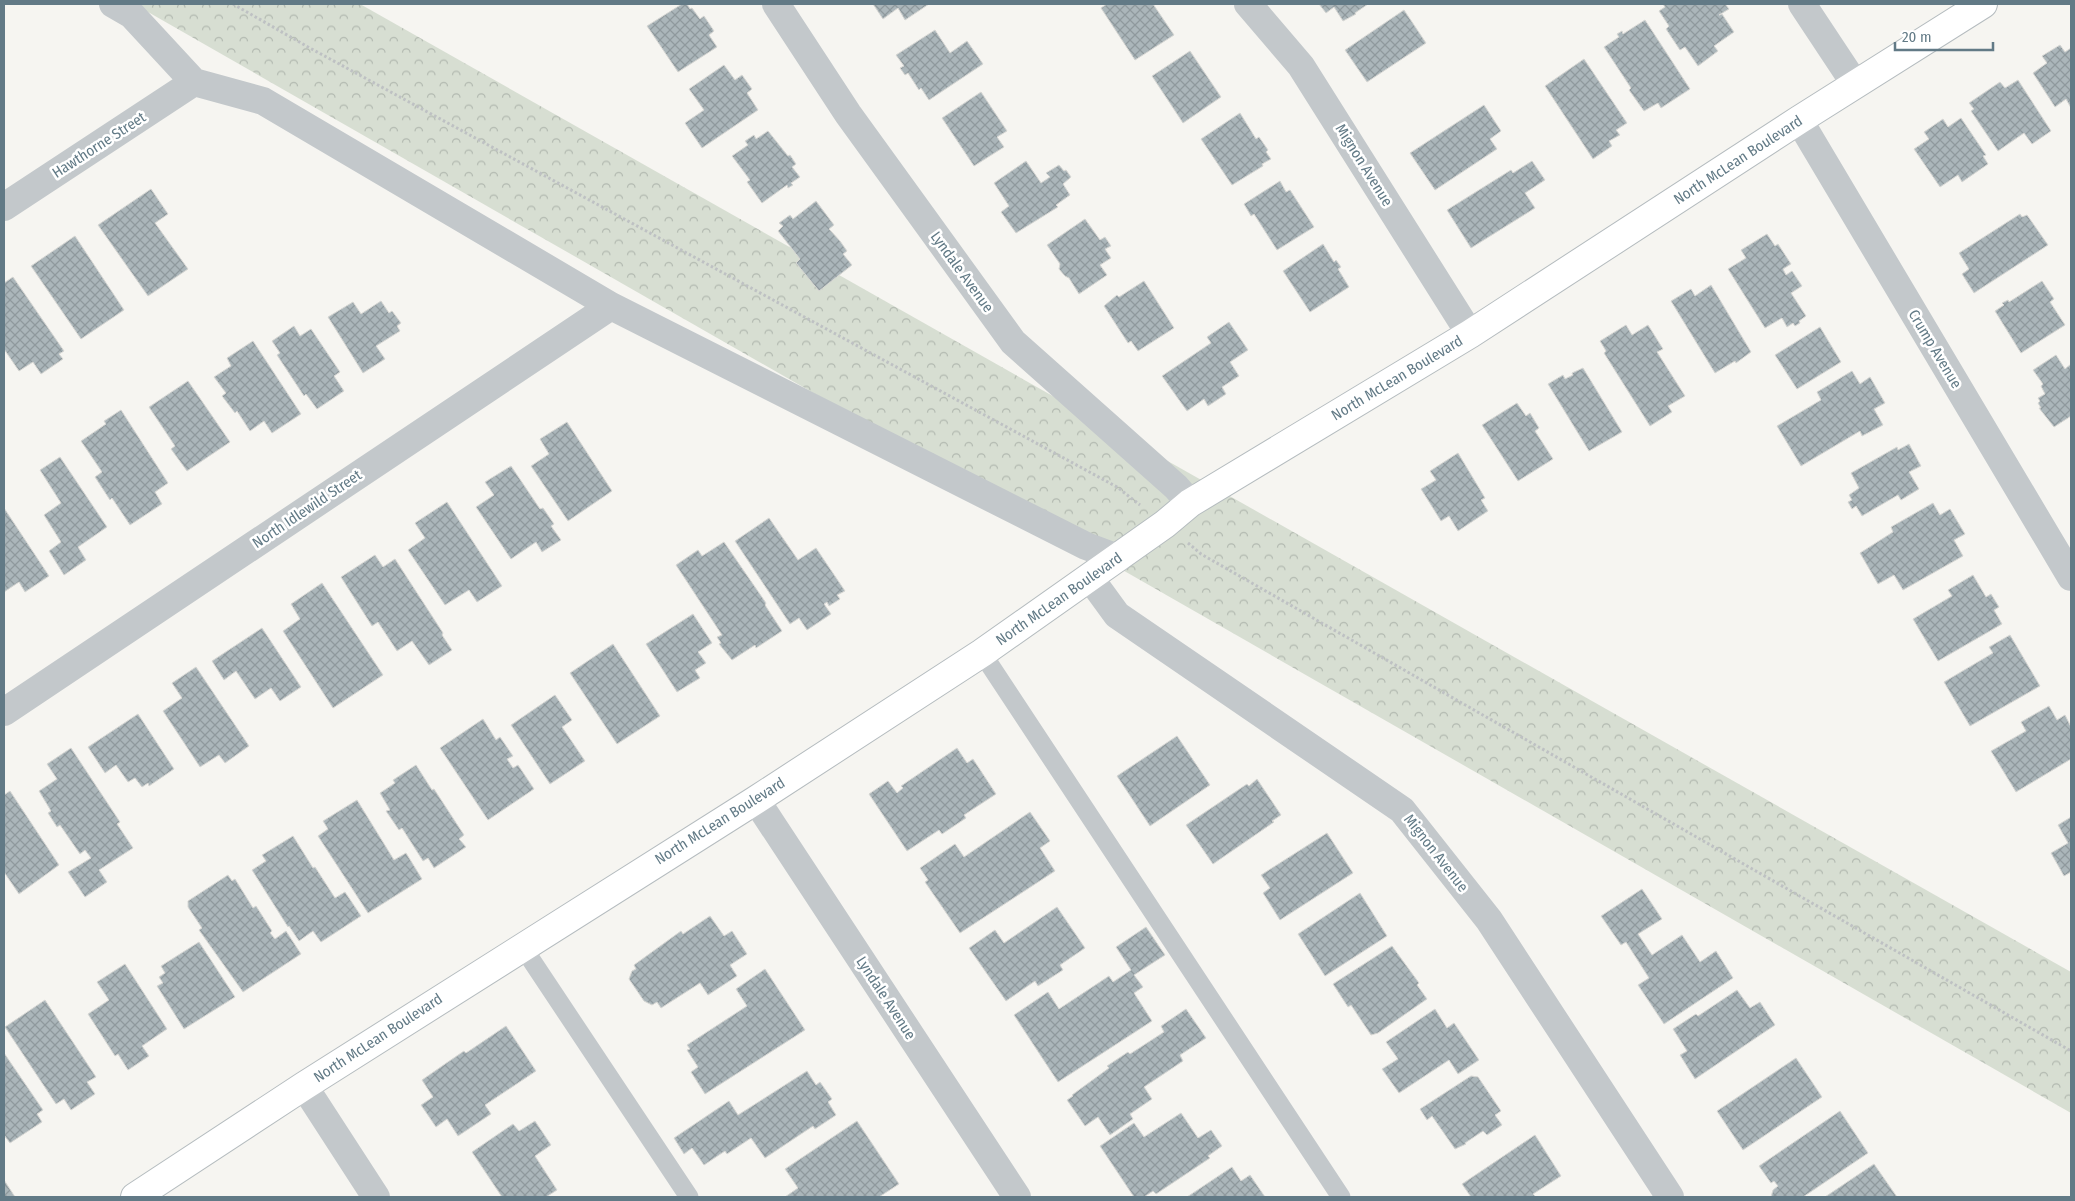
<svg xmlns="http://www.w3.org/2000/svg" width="2075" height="1201" font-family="'Fira Sans Condensed',sans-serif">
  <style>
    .forest { fill: url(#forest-crowns) }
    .building { fill: url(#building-cross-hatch); stroke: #d7d7d4 }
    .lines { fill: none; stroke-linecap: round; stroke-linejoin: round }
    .secondary-casing { stroke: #b5bcbf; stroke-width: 30 }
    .path { stroke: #bec1c3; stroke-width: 3; stroke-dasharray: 2.5 2.5; stroke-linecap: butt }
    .lane { stroke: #c3c8cb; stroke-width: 19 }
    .street { stroke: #c3c8cb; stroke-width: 28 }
    .secondary { stroke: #fff; stroke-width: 28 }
    .labels { text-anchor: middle; stroke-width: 5; stroke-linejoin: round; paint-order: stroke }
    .street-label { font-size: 15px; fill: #627a86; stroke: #fff }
  </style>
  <defs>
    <pattern id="forest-crowns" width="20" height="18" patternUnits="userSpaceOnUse" patternTransform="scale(1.25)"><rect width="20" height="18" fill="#d7ded2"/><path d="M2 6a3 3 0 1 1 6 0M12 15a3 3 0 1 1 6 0" fill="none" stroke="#b2b9b0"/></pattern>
    <pattern id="building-cross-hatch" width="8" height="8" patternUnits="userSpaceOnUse" patternTransform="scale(1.25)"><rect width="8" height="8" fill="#abb6ba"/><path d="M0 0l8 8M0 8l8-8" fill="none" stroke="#8f999d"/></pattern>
  </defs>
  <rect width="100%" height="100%" fill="#f6f5f1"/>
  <!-- forest -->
  <path class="forest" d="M134 4H360L2071 972V1113Z"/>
  <!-- building -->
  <path class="building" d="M682 4H687L690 9 692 8 700 19 704 16 714 31 709 35 717 47 678 72 647 26Z
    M873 4H929L905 20 898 8 883 19Z
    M1107 4H1153L1174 35 1135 60 1101 8Z
    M1319 4H1368L1355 13 1356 14 1343 21 1334 7 1326 13Z
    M1663 4H1725L1729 9 1719 15 1722 14 1734 32 1714 46 1718 51 1698 66 1685 47 1680 50 1666 29 1669 26 1659 11 1665 7Z
    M1404 10 1426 43 1367 82 1345 50Z
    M1645 20 1690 89 1661 108 1658 103 1644 111 1629 90 1631 88 1604 47 1619 37 1617 34 1622 31 1623 34Z
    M935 30 950 53 967 41 983 64 929 100 921 88 919 90 908 73 905 75 900 68 904 66 896 55Z
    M2060 45 2065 52 2071 48V108L2066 99 2055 107 2033 73 2047 63 2042 56Z
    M1190 51 1221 97 1183 123 1152 76Z
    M1584 59 1627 123 1616 130 1620 135 1609 141 1612 146 1593 159 1545 86Z
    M724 65 735 80 742 75 752 89 747 93 758 110 702 148 685 123 704 110 689 89Z
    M2018 80 2051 131 2032 144 2024 133 1998 151 1971 111 1974 109 1969 103 2000 82 2005 88Z
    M981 92 1007 131 997 137 1004 147 974 166 942 118Z
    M1484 105 1501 131 1490 139 1497 149 1435 190 1410 153Z
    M1240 113 1256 139 1259 137 1268 150 1266 152 1271 159 1262 164 1263 166 1232 185 1201 139Z
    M1961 118 1986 155 1983 156 1988 164 1962 182 1958 175 1940 187 1914 149 1929 139 1924 132 1943 119 1948 127Z
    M768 131 788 156 790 155 796 164 792 167 800 177 791 183 793 185 788 188 787 185 762 203 747 182 750 180 732 156 748 145 745 141 754 135 756 139Z
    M1026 161 1041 183 1050 177 1046 173 1059 165 1064 171 1066 170 1071 177 1063 184 1070 195 1056 205 1058 207 1016 233 1001 212 1009 206 994 183Z
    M1532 161 1545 180 1525 193 1535 208 1471 248 1447 210 1511 170 1513 173Z
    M1280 181 1286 192 1290 190 1314 227 1277 250 1254 214 1251 216 1244 204Z
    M151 189 168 214 155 223 188 269 148 296 98 225Z
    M816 201 834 225 829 229 840 241 847 251 843 254 852 265 819 291 796 263 800 259 778 231 783 226 779 223 790 215 793 219Z
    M2020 214 2022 217 2027 215 2048 245 1974 293 1962 274 1969 269 1959 253Z
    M1085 219 1100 240 1105 237 1111 246 1105 249 1111 258 1100 265 1107 275 1079 294 1069 278 1065 276 1059 269 1060 264 1047 245Z
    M1767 234 1775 246 1778 244 1791 264 1783 269 1786 275 1792 271 1802 286 1791 293 1806 316 1799 321 1800 323 1795 326 1793 323 1787 327 1782 318 1765 328 1728 269 1746 258 1741 250Z
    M75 236 124 310 81 339 31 266Z
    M1323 244 1334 262 1336 260 1341 267 1338 269 1349 287 1310 312 1283 271Z
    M13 277 64 351 59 354 63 359 41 374 33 362 19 371 4 349V283Z
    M1144 281 1174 328 1138 351 1131 341 1128 343 1104 306 1117 295 1119 297Z
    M2042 281 2054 299 2050 302 2065 325 2021 353 1995 311 2004 305 2002 303 2008 300 2009 302Z
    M1711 285 1751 352 1736 363 1735 361 1715 373 1671 301 1691 289 1695 296Z
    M381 301 389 313 392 311 401 323 397 326 400 331 376 346 385 359 363 373 328 317 353 302 361 314Z
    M1229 322 1248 350 1230 362 1239 376 1222 387 1226 394 1208 406 1204 399 1187 411 1162 376 1211 343 1207 337Z
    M1626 325 1632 335 1648 325 1663 349 1657 352 1685 396 1668 406 1672 412 1650 426 1604 353 1606 351 1600 341Z
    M294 326 300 336 311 329 340 372 334 376 344 391 317 409 306 394 304 396 277 355 280 353 272 341Z
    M1820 327 1841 362 1797 389 1775 355Z
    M253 341 301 414 272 433 264 421 250 431 237 411 235 413 222 396 226 393 214 377 231 366 227 358Z
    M2056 355 2065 369 2071 364V416L2054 427 2039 408H2041L2038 403 2040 401 2038 398 2045 394 2041 386 2043 384 2033 370Z
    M1583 368 1622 432 1589 451 1548 384 1563 375 1565 379 1573 375 1572 373Z
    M1852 371 1860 384 1870 377 1885 403 1874 409 1883 425 1862 436 1860 431 1801 466 1777 426 1821 400 1817 392Z
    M188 381 230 442 187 471 171 449 175 446 149 407Z
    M1517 403 1526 416 1530 413 1539 428 1535 431 1553 459 1518 481 1482 425Z
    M121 410 168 483 155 492 162 504 130 525 112 498 110 500 95 477 102 472 81 441 106 424 104 421Z
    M567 422 612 491 568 521 531 466 549 454 540 439Z
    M1909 444 1921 466 1909 472 1919 489 1901 500 1898 495 1862 516 1856 506 1852 509 1848 502 1852 500 1849 495 1859 488 1851 473 1897 447 1898 450Z
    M1458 453 1485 498 1481 500 1488 511 1458 531 1449 516 1441 521 1421 489 1436 480 1430 471Z
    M60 457 107 527 78 547 86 560 64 575 49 551 61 542 44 515 61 503 40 470Z
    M511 466 540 509 543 508 554 524 551 526 561 540 542 552 536 542 511 559 476 507 494 495 485 482Z
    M447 502 502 586 477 602 469 590 445 605 408 550 425 538 415 523Z
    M1933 503 1940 515 1950 509 1965 534 1954 540 1963 556 1903 590 1894 575 1878 584 1860 553 1893 532 1891 527Z
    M4 508 49 576 25 592 19 582 4 592Z
    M769 518 798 560 816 548 845 591 837 595 840 599 829 606 827 602 824 604 831 614 807 630 799 618 790 624 735 541Z
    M724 542 766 603 765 605 782 631 756 648 755 645 732 660 719 644 721 643 717 637 722 635 676 565 698 550 702 556Z
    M375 555 383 567 395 559 443 633 442 635 452 650 429 665 412 641 397 651 378 622 372 626 341 577Z
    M1973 575 1986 597 1991 594 1999 607 1994 610 2002 624 1938 661 1913 619 1952 596 1948 590Z
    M322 583 383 675 333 708 283 631 300 619 291 604Z
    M693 614 712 643 698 652 706 663 695 670 700 678 677 692 646 644Z
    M262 628 301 687 280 701 271 688 255 699 236 671 224 680 212 661Z
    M2010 635 2040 686 1970 726 1944 682 1993 653 1989 647Z
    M613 644 660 716 617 744 570 673Z
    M196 667 249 746 225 763 219 755 200 767 163 711 182 698 172 683Z
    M555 695 572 720 562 727 585 761 550 784 511 725Z
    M2049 706 2057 720 2065 715 2071 727V759L2016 792 1991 751 2026 731 2021 722Z
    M138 714 174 769 149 786 148 783 142 787 135 778 128 782 116 765 105 773 88 747Z
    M483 719 496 740 500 737 513 756 507 759 513 768 518 765 534 789 488 820 440 748Z
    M1177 736 1210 785 1150 826 1117 776Z
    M71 748 120 822 117 824 133 848 99 870 107 882 85 897 68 872 91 858 85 850 80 854 60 825 57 827 48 813 51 811 39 791 57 779 47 764Z
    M957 748 967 763 973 759 996 794 964 815 966 818 942 834 939 830 907 851 869 794 888 781 897 793 903 788 901 786Z
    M416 765 432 790 434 789 464 835 459 839 466 847 434 868 428 858 423 861 402 828 399 830 386 811 390 810 380 793 395 783 393 780Z
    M1257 779 1281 815 1272 821 1274 822 1213 864 1186 825 1247 784 1249 786Z
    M10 791 59 865 19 894 4 872V795Z
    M357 800 394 860 406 853 422 879 368 913 318 836 328 829 323 821Z
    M1030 812 1050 841 1040 848 1055 871 960 933 925 882 928 880 920 868 955 844 964 857Z
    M2071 817V872L2064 876 2051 853 2068 843 2058 825Z
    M1327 833 1353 873 1280 920 1263 893 1270 888 1261 875Z
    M293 836 313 868 315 867 335 898 345 892 361 916 321 942 313 931 299 941 289 926 288 927 252 870 266 861 262 855Z
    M228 875 232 881 235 879 253 908 256 906 272 931 270 933 275 939 286 931 301 954 243 992 199 930 202 928 188 907V901Z
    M1642 889 1662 919 1638 934 1652 955 1682 935 1700 962 1716 951 1733 978 1664 1024 1638 985 1649 978 1626 942 1621 945 1601 916Z
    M1360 893 1387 936 1325 976 1298 934Z
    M1057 907 1085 948 1060 965 1063 970 1038 986 1035 981 1006 1001 969 948 995 930 1004 943Z
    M710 916 724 936 732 931 747 954 730 965 737 976 708 995 700 983 661 1008 657 1002 652 1005 644 1001 629 979 632 971 636 969 634 965 681 931 683 934Z
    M1146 927 1165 955 1134 975 1143 987 1134 993 1152 1021 1058 1082 1014 1015 1048 992 1059 1009 1109 976 1113 982 1131 970 1116 947Z
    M199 942 235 997 184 1029 157 986 163 983 159 977 165 973 161 966Z
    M1392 946 1419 983 1417 985 1427 999 1378 1033 1371 1035 1351 1005 1348 1007 1333 984Z
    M125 964 167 1029 142 1046 149 1056 128 1070 118 1054 115 1056 88 1014 109 1000 97 982Z
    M765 969 805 1030 705 1094 691 1072 698 1067 687 1050 690 1049 687 1045 747 1006 736 989Z
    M1737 990 1750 1008 1760 1002 1775 1025 1695 1079 1680 1055 1687 1051 1673 1029 1696 1014 1698 1016Z
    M45 1000 96 1077 87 1082 95 1094 71 1110 64 1099 56 1104 5 1027Z
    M1186 1009 1206 1038 1180 1055 1183 1061 1144 1087 1152 1099 1130 1114 1133 1119 1110 1135 1098 1117 1085 1126 1067 1100 1073 1096 1072 1095 1109 1068 1107 1066 1128 1052 1130 1054 1164 1032 1161 1026Z
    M1435 1009 1447 1028 1454 1023 1479 1060 1458 1074 1449 1060 1399 1093 1382 1069 1398 1059 1386 1042Z
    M506 1026 536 1071 485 1105 491 1114 458 1136 447 1119 436 1127 421 1105 433 1097 422 1080 445 1064 464 1051 466 1053Z
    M4 1053 43 1110 37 1114 42 1122 10 1143 4 1135Z
    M1796 1058 1822 1097 1743 1150 1717 1111Z
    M807 1071 816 1085 820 1082 832 1099 828 1102 836 1115 815 1129 813 1126 765 1158 751 1138 727 1154 725 1151 704 1165 692 1148 684 1154 674 1138 729 1101 738 1115Z
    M1471 1076 1478 1077 1501 1111 1495 1115 1502 1125 1487 1135 1483 1131 1465 1143 1466 1144 1455 1149 1432 1116 1427 1120 1420 1109Z
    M1840 1111 1868 1153 1803 1197H1771L1773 1190 1778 1186 1774 1181 1771 1183 1759 1166Z
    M1181 1113 1198 1138 1211 1130 1222 1146 1208 1156 1210 1158 1156 1194 1153 1191 1144 1197H1134L1100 1146 1134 1123 1144 1137Z
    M535 1121 551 1145 535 1156 557 1190 546 1197H502L472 1152 513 1124 519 1131Z
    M857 1121 899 1184 879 1197H785L798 1188 785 1169Z
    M1535 1135 1561 1176 1533 1194 1535 1196 1532 1197H1471L1462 1184Z
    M1874 1164 1897 1197H1825Z
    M1232 1167 1241 1181 1250 1175 1265 1197H1187Z
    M4 1180 15 1197H4Z"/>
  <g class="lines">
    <defs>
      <path id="secondary" d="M135 1197 304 1086 756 800 982 653 1165 524 1190 503 1470 334 1799 120 1983 4"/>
    </defs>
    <!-- secondary casing -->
    <use href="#secondary" class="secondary-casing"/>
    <!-- path -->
    <path class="path" d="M233 4 308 47 1117 487 1140 505
      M1188 543 1201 554 2071 1051"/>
    <!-- lane -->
    <path class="lane" d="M982 653 1341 1197
      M522 946 689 1197"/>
    <!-- street -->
    <path class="street" d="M113 4 132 15 194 82 263 101 611 306 1086 546 1118 558
      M776 4 848 114 1013 342 1176 487 1190 503
      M1248 4 1301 66 1470 334
      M1802 4 1855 84
      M1799 120 2071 577
      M4 207 194 82
      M1090 578 1117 615 1402 810 1489 920 1670 1197
      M4 712 611 306
      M756 800 1017 1197
      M304 1086 376 1197"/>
    <!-- secondary -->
    <use href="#secondary" class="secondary"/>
  </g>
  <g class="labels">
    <!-- street labels -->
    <g class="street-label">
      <text transform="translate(99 145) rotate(-33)" y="5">Hawthorne Street</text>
      <text transform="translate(1738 160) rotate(-33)" y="5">North McLean Boulevard</text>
      <text transform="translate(1364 165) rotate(58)" y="5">Mignon Avenue</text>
      <text transform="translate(962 272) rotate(54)" y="5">Lyndale Avenue</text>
      <text transform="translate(1935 349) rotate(59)" y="5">Crump Avenue</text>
      <text transform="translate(1397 378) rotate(-31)" y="5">North McLean Boulevard</text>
      <text transform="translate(307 509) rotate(-34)" y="5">North Idlewild Street</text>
      <text transform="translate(1059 599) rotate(-35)" y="5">North McLean Boulevard</text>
      <text transform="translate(720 821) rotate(-32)" y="5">North McLean Boulevard</text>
      <text transform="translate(1436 853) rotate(52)" y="5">Mignon Avenue</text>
      <text transform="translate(886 998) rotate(57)" y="5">Lyndale Avenue</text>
      <text transform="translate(378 1038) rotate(-33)" y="5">North McLean Boulevard</text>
    </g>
  </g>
  <!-- border -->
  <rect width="2075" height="1201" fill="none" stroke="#627a86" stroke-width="10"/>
  <!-- scale -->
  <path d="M1895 42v8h98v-8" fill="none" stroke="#627a86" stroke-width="2.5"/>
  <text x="1902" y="42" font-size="15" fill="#627a86" stroke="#ffffff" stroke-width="4" paint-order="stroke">20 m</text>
</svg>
